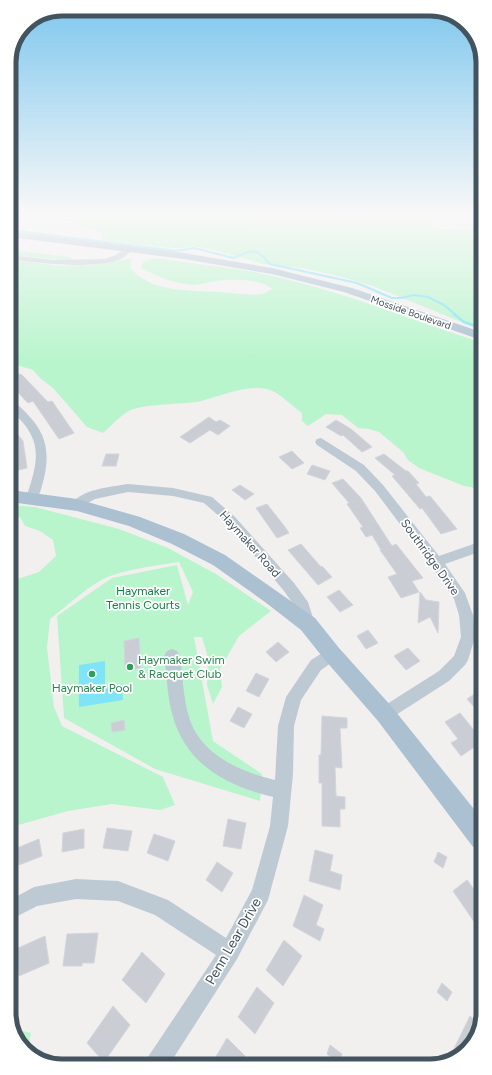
<svg xmlns="http://www.w3.org/2000/svg" width="492" height="1075" font-family="Figtree,sans-serif">
  <style>
    .green { fill: #b8f5cc }
    .water { fill: #7fe4f7 }
    .lines { fill: none; stroke-linecap: round; stroke-linejoin: round }
    .stream-far1 { stroke: #7fe4f7; stroke-width: 2 }
    .stream { stroke: #7fe4f7; stroke-width: 2.5 }
    .building { fill: #caced4; stroke: #d2d5db }
    .minor { fill: #becad3; fill-rule: evenodd }
    .major { fill: #abc0d1; fill-rule: evenodd }
    .leisure-dot { fill: #2e9e5b; stroke: #fff; stroke-width: 1.5 }
    .labels { text-anchor: middle; stroke-width: 3.5; stroke-linejoin: round; paint-order: stroke }
    .far-street-label { font-size: 10px; fill: #44545f; stroke: #fff }
    .street-label { font-size: 12px; fill: #44545f; stroke: #fff }
    .park-label { font-size: 12px; fill: #0b8441; stroke: #fff }
    .leisure-label { font-size: 12px; fill: #27864d; stroke: #fff; text-anchor: start }
    .near-street-label { font-size: 14px; fill: #44545f; stroke: #fff }
    .rim { fill: none; stroke: #44545f; stroke-width: 5 }
  </style>
  <rect width="100%" height="100%" fill="#f2efef"/>
  <!-- green -->
  <path class="green" d="M10 212H322V215L349 218 375 215 389 212H412L427 214 433 223 434 229 474 230 481 236V330L373 286 335 275 302 268 263 264 215 250 193 246 180 248H169L109 241 101 238 102 233 78 226C69 215 27 217 13 216L10 215Z
    M10 250 70 257 73 261 10 255Z
    M153 258C183 262 213 266 243 270 273 275 303 283 332 292 382 307 431 327 481 342V489L464 486 419 468 408 460 403 452 379 432 369 429 358 428 342 415 326 414 308 426 302 421V413C292 406 281 394 270 390 249 383 221 396 201 401 182 405 144 403 129 411 120 416 111 426 103 433L87 427 53 388 40 378 33 370 10 363V259L60 266 93 265 128 259H132L130 267C149 293 190 290 219 292 232 293 248 296 262 294 265 293 269 290 273 289 257 278 234 279 215 281 208 282 201 285 194 285 175 284 158 277 141 268L143 261Z
    M10 505 35 507 119 529 168 548 216 574 271 611 239 636 220 669 222 687 213 704 207 685 208 658 202 637H194L213 741 262 774 260 801 155 769 64 718 57 616 112 578 177 565 188 605 193 592 179 562C158 565 130 569 110 576 88 585 69 605 50 619L47 648 54 707 62 726 163 777 175 805 160 810 112 804 68 811 11 827V581L39 572 56 556 53 540 40 531 25 526 20 517 10 516Z
    M12 1028 31 1033 27 1051 12 1030Z"/>
  <!-- water -->
  <path class="water" d="M105 661V686L122 684 123 700 79 707V665Z"/>
  <g class="lines">
    <!-- stream-far1 -->
    <path class="stream-far1" d="M10 230 176 251 194 248 233 258 248 252 253 251 259 253 270 264 357 283 392 298H401L414 295 428 297 444 305 456 315"/>
    <!-- stream -->
    <path class="stream" d="M454 314 464 322 481 328"/>
  </g>
  <!-- building -->
  <path class="building" d="M10 371 22 375 48 402 52 401 74 433 59 439 33 401 28 403 10 384Z
    M209 417 216 422 220 420 230 426 218 435 210 430 190 443 180 437Z
    M336 420 351 429 372 447 362 452 343 435 341 436 326 427Z
    M10 425 23 441 27 468 10 472Z
    M292 451 304 463 292 469 279 457Z
    M106 454H119L116 466H102Z
    M384 454 406 471H408L419 483 416 484 426 497 430 496 457 529 441 534 422 508 420 509 392 476 395 475 375 458Z
    M312 465 330 471 325 480 307 474Z
    M343 479 361 498 392 546 396 544 423 578 412 581 419 592 401 598 388 577 397 574 380 550H381L372 535 366 537 360 528 363 527 347 504 349 503 332 483Z
    M240 485 254 494 245 500 232 490Z
    M267 504 285 527 289 533 277 538 256 508Z
    M301 544 321 567 322 566 332 577 318 585 288 550Z
    M339 590 353 605 340 612 327 597Z
    M420 592 426 600 439 602 438 633 430 617 418 623Z
    M368 630 378 643 366 649 357 636Z
    M139 638 141 668 125 670 124 641Z
    M278 642 289 652 276 662 266 652Z
    M408 648 420 661 406 670 394 656Z
    M256 673 269 679 259 697 246 691Z
    M482 689V716L467 699Z
    M238 707 252 714 244 728 230 721Z
    M460 713 482 740V742L461 756 451 743 458 739 445 722Z
    M322 716 347 718V728H340L342 768 335 767 336 796 345 797V809H340V827L322 826V783H319V755H321Z
    M124 720 125 730 112 732 111 723Z
    M228 819 246 823 241 849 223 846Z
    M107 828 132 831 128 851 103 848Z
    M84 829V848L62 852 63 833Z
    M154 834 175 841 168 861 147 853Z
    M39 839 42 856 19 865 17 848Z
    M315 850 333 855 330 871 342 875 340 890 309 881Z
    M438 852 447 857 443 868 434 862Z
    M217 862 233 873 222 892 206 880Z
    M467 880 480 897 483 895V917L475 923 453 891Z
    M304 895 323 905 316 925 324 929 320 941 293 926Z
    M98 933 94 963H82V966H63L67 934Z
    M45 936 49 963 19 976 16 949Z
    M284 940 302 956 283 986 266 970Z
    M142 952 165 974 146 1003 122 980Z
    M442 983 452 992 447 1001 437 992Z
    M257 987 274 1003 255 1034 238 1017Z
    M113 1006 130 1025 104 1062 87 1043Z
    M470 1016 480 1024 474 1043 447 1063Z
    M227 1038 245 1056 240 1065H211Z
    M330 1045 342 1054 339 1063 327 1054Z"/>
  <g class="lines">
    <!-- minor -->
    <path class="minor" d="M473 212H479L481 222H478Z
      M126 247H132L133 249C130 252 125 257 121 259 96 270 37 263 10 259V255L52 260 104 259 116 255Z
      M10 401C17 403 24 410 29 416 46 434 50 453 44 478 42 486 40 494 36 501L32 502 28 501 26 498C39 459 44 439 10 410Z
      M321 438 364 465 383 485 439 556 482 541V551L445 564 465 593 473 615 475 637 468 660 465 665 449 681 385 722 379 719 377 714 379 709 439 671 454 656 461 637 459 615 454 599 430 564 375 491 356 471 317 445 315 442 317 439Z
      M128 484 173 488 212 497 235 517 294 583 308 602 315 624 313 628 308 630 303 628 296 608 284 591 227 523 204 503 173 496 128 492 95 499 77 509 73 508 71 505C80 489 111 487 128 484Z
      M332 647 337 649 340 654 337 659 321 670 301 700 294 726 293 774 288 826 268 900 237 959 169 1065H145L148 1057 216 955 155 915 118 901 76 899 37 906 12 919V899L34 887 76 879 118 881 168 900 226 938 252 890 270 826 273 797C227 786 187 765 173 717 167 697 167 676 164 656L167 651 172 649 177 651 180 656C183 676 183 698 189 717 200 754 240 772 275 780L278 726 286 697 311 660Z"/>
    <!-- major -->
    <path class="major" d="M10 231 184 253 272 268 352 288 481 332V340L344 292 272 274 184 259 10 237Z
      M10 490 77 499 140 517 184 534 225 555 315 618 339 648 392 707 482 819 483 850 473 847 378 721 325 660 301 630 265 602 213 565 172 544 129 526 77 511 10 502Z"/>
  </g>
  <!-- sky -->
  <linearGradient id="sky" x2="0" y2="1"><stop stop-color="#7ec7ee"/><stop offset="0.59" stop-color="#f9f8f8"/><stop offset="1" stop-color="#f9f8f8" stop-opacity="0"/></linearGradient>
  <rect width="492" height="362" fill="url(#sky)"/>
  <!-- markers -->
  <g class="leisure-dot">
    <circle cx="130" cy="667" r="4"/>
    <circle cx="92" cy="674" r="4"/>
  </g>
  <g class="labels">
    <!-- far-street labels -->
    <g class="far-street-label">
      <text transform="translate(411 312) rotate(19)" y="4">Mosside Boulevard</text>
    </g>
    <!-- street labels -->
    <g class="street-label">
      <text transform="translate(250 544) rotate(48)" y="4">Haymaker Road</text>
      <text transform="translate(430 557) rotate(54)" y="4">Southridge Drive</text>
    </g>
    <!-- park labels -->
    <g class="park-label">
      <text x="143" y="595">Haymaker<tspan x="143" dy="14">Tennis Courts</tspan></text>
    </g>
    <!-- leisure labels -->
    <g class="leisure-label">
      <text x="138" y="664">Haymaker Swim<tspan x="138" dy="14">&amp; Racquet Club</tspan></text>
      <text x="92" y="692" text-anchor="middle">Haymaker Pool</text>
    </g>
    <!-- near-street labels -->
    <g class="near-street-label">
      <text transform="translate(233 941) rotate(-60)" y="5">Penn Lear Drive</text>
    </g>
  </g>
  <!-- crop -->
  <path d="M0 0H492V1075H0ZM62 16H430A46 46 0 0 1 476 62V1013A46 46 0 0 1 430 1059H62A46 46 0 0 1 16 1013V62A46 46 0 0 1 62 16Z" fill="#fff" fill-rule="evenodd"/>
  <path class="rim" d="M62 16H430A46 46 0 0 1 476 62V1013A46 46 0 0 1 430 1059H62A46 46 0 0 1 16 1013V62A46 46 0 0 1 62 16Z"/>
</svg>
